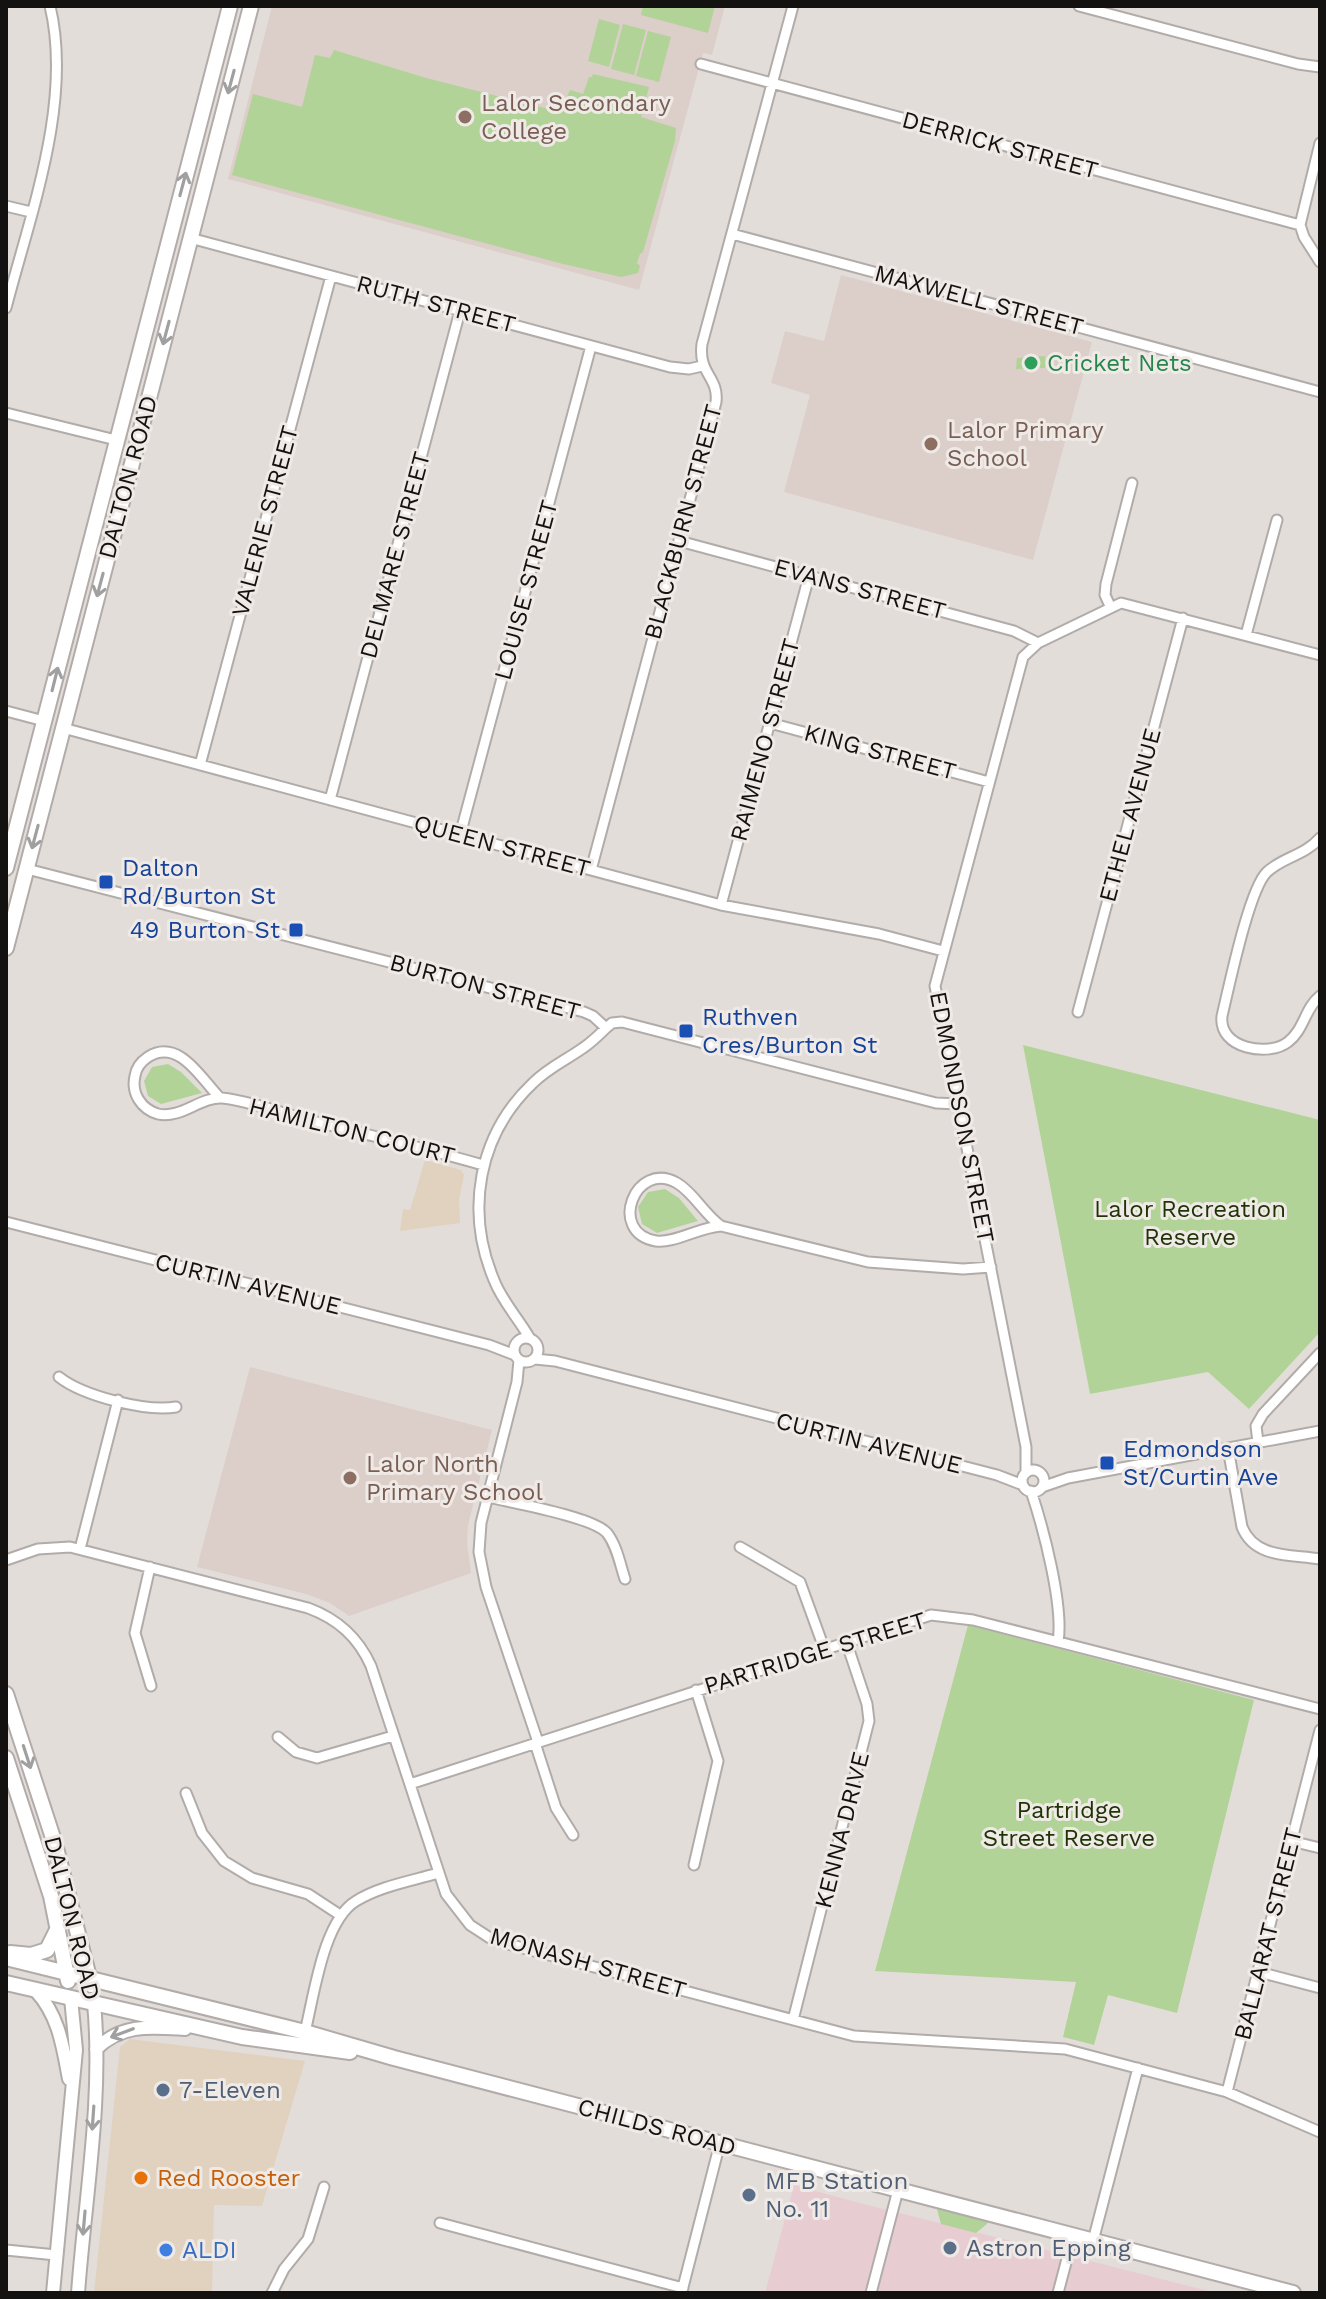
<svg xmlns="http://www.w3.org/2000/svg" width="1326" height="2299" font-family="'Work Sans',sans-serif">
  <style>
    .commercial { fill: #e0d2bf }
    .industrial { fill: #e7cdd2 }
    .built { fill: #dccec8 }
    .green { fill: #b2d398 }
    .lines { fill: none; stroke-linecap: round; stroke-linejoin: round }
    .minor-casing { stroke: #b1aca9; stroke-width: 13 }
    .secondary-casing { stroke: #b1aca9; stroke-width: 16 }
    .primary-casing { stroke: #b1aca9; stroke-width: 18 }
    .minor { stroke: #fff; stroke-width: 9 }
    .secondary { stroke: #fff; stroke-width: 12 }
    .primary { stroke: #fff; stroke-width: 14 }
    .oneway { stroke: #a1a0a0 }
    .education-dot { fill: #8d6e63; stroke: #f0eae7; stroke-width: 3 }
    .leisure-dot { fill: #2e9e5b; stroke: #f0eae7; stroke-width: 3 }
    .transit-dot { fill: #1a4fb4; stroke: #f0eae7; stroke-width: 3 }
    .service-dot { fill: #5c6f8a; stroke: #f0eae7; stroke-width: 3 }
    .food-dot { fill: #e8710a; stroke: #f0eae7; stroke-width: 3 }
    .shop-dot { fill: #3f7fe0; stroke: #f0eae7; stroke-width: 3 }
    .labels { text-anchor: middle; stroke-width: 6; stroke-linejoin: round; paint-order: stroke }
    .education-label { font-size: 24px; fill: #785e54; stroke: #f0eae7; text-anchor: start }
    .street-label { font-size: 24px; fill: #141211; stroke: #f0eae7 }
    .leisure-label { font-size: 24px; fill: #27864d; stroke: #f0eae7; text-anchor: start }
    .transit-label { font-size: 24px; fill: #164399; stroke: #f0eae7; text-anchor: start }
    .park-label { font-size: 24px; fill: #1e3405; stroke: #f0eae7 }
    .service-label { font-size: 24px; fill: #4e5e75; stroke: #f0eae7; text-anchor: start }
    .food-label { font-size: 24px; fill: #c56008; stroke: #f0eae7; text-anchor: start }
    .shop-label { font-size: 24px; fill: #366cbe; stroke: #f0eae7; text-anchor: start }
  </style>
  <rect width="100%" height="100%" fill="#e3ddda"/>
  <!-- commercial -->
  <path class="commercial" d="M425 1160 461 1170 464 1175 459 1200 460 1223 400 1231 403 1209 410 1210Z
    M130 2039 305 2061 262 2206 214 2205 212 2293H94L120 2047Z"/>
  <!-- industrial -->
  <path class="industrial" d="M794 2185 856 2202 1217 2293H765Z"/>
  <!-- built -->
  <path class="built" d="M272 6H725L712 55 703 53 639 290 228 179Z
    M841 275 1092 342 1033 560 784 492 810 395 771 383 785 331 824 341Z
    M250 1367 492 1430 468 1525 467 1543 471 1573 349 1616 330 1603 306 1594 197 1567Z"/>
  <!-- green -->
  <path class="green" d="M643 6H715L708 33 641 15Z
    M599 19 620 25 609 67 588 61Z
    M623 24 646 30 634 75 611 69Z
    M648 31 671 37 659 82 636 76Z
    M334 50 426 78 560 112 570 90 583 94 589 77H592L593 74 649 87 641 117 676 128 675 141 643 252 640 254 637 263 640 266 638 273 621 277 563 264 232 175 253 94 302 107 315 55 330 58Z
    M1045 356V368L1016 369 1017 358Z
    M1023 1045 1320 1120V1332L1249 1409 1208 1372 1090 1394Z
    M168 1064 181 1072 202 1093 161 1104 148 1096 144 1081 152 1067Z
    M665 1189 679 1198 698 1221 657 1233 642 1224 638 1207 648 1192Z
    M968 1625 1254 1700 1177 2013 1108 1995 1094 2045 1063 2037 1076 1982 875 1971Z
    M937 2209 988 2222 987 2224 976 2233 941 2224Z"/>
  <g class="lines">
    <defs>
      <path id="minor" d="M1079 6 1298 64 1320 67
        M701 64 1300 225
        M1320 143 1300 225 1304 237 1320 262
        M6 206 31 212
        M732 234 1320 392
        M190 238 670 367 689 369 702 366
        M6 308C30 215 73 102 50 6
        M6 413 116 440
        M679 541 1014 631 1038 643
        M1110 606 1105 595 1106 584 1132 483
        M1246 635 1277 520
        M6 711 44 721
        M770 723 989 782
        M63 728 721 905 879 934 943 951
        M200 765 331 276
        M330 800 460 311
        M460 835 591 346
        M1320 838C1304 856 1283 857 1267 872 1249 889 1229 987 1222 1016 1218 1049 1269 1057 1288 1042 1304 1030 1305 1008 1320 996
        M27 869 584 1012 593 1016 606 1028 612 1023 622 1022 936 1103 958 1104
        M591 870 716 402C719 377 698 374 702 344L793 6
        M721 905 809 576
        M1078 1012 1183 618
        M220 1098C202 1080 179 1037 148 1057 142 1061 136 1068 135 1076 131 1093 141 1109 158 1114 181 1119 200 1097 222 1098 246 1100 281 1113 305 1119 365 1134 424 1148 483 1165
        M6 1222 489 1345 515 1355
        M721 1226C704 1214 694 1193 677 1183 635 1159 607 1233 656 1241 673 1244 700 1227 721 1226L868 1262 963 1269 991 1267
        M529 1337C518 1318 502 1301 494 1280 465 1211 478 1135 533 1083 548 1068 566 1060 583 1048 592 1042 599 1035 606 1028
        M514 1350a12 12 0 1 1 24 0a12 12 0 1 1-24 0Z
        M535 1359 555 1361 997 1475 1023 1485
        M519 1360 517 1382 481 1523 479 1552 486 1587 538 1742
        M59 1377C83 1396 146 1412 176 1407
        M1258 1442 1256 1426 1263 1414 1320 1353
        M1228 1448 1242 1527C1255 1559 1291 1554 1320 1559
        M1022 1481a11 11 0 1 1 22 0a11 11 0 1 1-22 0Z
        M1026 1473V1447L935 986 1023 657 1038 643 1121 603 1320 655
        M1042 1487 1068 1478 1320 1431
        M1031 1491C1043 1527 1064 1606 1058 1642
        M488 1497C513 1503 593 1517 607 1533 617 1546 620 1564 625 1579
        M740 1547 800 1582 824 1648
        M80 1549 118 1400
        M6 1560 38 1549 70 1547 308 1608C338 1619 358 1637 371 1666L446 1894 470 1925 493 1940 854 2036 1065 2049 1227 2092 1320 2132
        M150 1567 135 1633 151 1686
        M278 1737 296 1752 317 1758 393 1736
        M535 1743 556 1808 573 1835
        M410 1784 931 1615 973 1620 1320 1709
        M186 1793 202 1833 224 1861 252 1878 308 1894 340 1915
        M1291 1841 1320 1848
        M694 1865 718 1761 696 1690
        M1259 1972 1320 1988
        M793 2020 869 1721 867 1704 846 1641
        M305 2032C314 1996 323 1921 356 1901 380 1886 412 1881 438 1873
        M1227 2092 1320 1730
        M440 2223 683 2288
        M1093 2241 1138 2068
        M6 2250 56 2255
        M682 2291 720 2143
        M272 2293 284 2269 308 2239 324 2187
        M871 2293 898 2190
        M1058 2293 1073 2236"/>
      <path id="secondary" d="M36 1991C59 2016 63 2047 69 2079
        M96 2049C122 2023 152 2027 185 2029
        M53 2293 76 2050 71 1998
        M78 2293C85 2198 103 2099 94 2003"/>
      <path id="primary" d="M6 868 230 6
        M6 948 251 6
        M6 1694 55 1844 91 1985
        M6 1758 51 1896 68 1981
        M10 1953 31 1955 47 1950 58 1928
        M6 1958 305 2032 394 2058 1293 2293
        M6 1983 242 2037 350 2052"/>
    </defs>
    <!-- minor casing -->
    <use href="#minor" class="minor-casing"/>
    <!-- secondary casing -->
    <use href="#secondary" class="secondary-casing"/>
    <!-- primary casing -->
    <use href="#primary" class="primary-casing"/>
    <!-- minor -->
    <use href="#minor" class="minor"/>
    <!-- secondary -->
    <use href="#secondary" class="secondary"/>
    <!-- primary -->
    <use href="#primary" class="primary"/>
  </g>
  <!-- one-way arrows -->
  <defs><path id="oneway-shaft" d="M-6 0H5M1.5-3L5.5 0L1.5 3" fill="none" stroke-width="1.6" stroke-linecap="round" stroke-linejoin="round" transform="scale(2)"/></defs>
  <g class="oneway">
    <use href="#oneway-shaft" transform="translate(231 82) rotate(105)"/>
    <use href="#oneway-shaft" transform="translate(183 184) rotate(-75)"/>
    <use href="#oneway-shaft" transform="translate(166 333) rotate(105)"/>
    <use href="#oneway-shaft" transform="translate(100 585) rotate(105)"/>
    <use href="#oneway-shaft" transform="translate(55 679) rotate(-76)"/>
    <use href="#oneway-shaft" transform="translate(35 837) rotate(105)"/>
    <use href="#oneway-shaft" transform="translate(27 1757) rotate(72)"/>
    <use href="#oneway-shaft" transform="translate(122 2033) rotate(159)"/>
    <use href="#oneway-shaft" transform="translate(93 2118) rotate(94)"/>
    <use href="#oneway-shaft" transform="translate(84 2223) rotate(95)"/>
  </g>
  <!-- markers -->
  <g class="education-dot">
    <circle cx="465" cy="117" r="8"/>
    <circle cx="931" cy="444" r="8"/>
    <circle cx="350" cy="1478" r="8"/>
  </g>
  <circle class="leisure-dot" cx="1031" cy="363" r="8"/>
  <g class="transit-dot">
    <rect x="98" y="874" width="16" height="16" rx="4"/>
    <rect x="288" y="922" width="16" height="16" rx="4"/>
    <rect x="678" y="1023" width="16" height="16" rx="4"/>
    <rect x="1099" y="1455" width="16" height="16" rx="4"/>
  </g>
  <g class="service-dot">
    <circle cx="163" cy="2090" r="8"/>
    <circle cx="749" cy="2195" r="8"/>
    <circle cx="950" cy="2248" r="8"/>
  </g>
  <circle class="food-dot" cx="141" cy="2178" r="8"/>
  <circle class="shop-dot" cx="166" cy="2250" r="8"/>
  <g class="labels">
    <!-- education labels -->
    <g class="education-label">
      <text x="481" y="111">Lalor Secondary<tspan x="481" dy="28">College</tspan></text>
      <text x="947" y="438">Lalor Primary<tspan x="947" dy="28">School</tspan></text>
      <text x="366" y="1472">Lalor North<tspan x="366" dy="28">Primary School</tspan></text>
    </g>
    <!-- street labels -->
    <g class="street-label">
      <text transform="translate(1000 145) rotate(15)" y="8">DERRICK STREET</text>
      <text transform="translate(979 300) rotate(15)" y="8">MAXWELL STREET</text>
      <text transform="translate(436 304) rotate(15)" y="8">RUTH STREET</text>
      <text transform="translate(128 477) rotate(-75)" y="8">DALTON ROAD</text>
      <text transform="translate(265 521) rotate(-75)" y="8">VALERIE STREET</text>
      <text transform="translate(683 522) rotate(-75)" y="8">BLACKBURN STREET</text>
      <text transform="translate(395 555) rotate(-75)" y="8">DELMARE STREET</text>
      <text transform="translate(860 589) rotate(15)" y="8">EVANS STREET</text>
      <text transform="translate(526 590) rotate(-75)" y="8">LOUISE STREET</text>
      <text transform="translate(765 740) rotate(-75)" y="8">RAIMENO STREET</text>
      <text transform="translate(880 752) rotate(15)" y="8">KING STREET</text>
      <text transform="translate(1130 815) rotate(-75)" y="8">ETHEL AVENUE</text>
      <text transform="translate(502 846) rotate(15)" y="8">QUEEN STREET</text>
      <text transform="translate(485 987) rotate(15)" y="8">BURTON STREET</text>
      <text transform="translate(962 1117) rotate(79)" y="8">EDMONDSON STREET</text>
      <text transform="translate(352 1131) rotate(14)" y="8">HAMILTON COURT</text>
      <text transform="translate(248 1284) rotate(14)" y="8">CURTIN AVENUE</text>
      <text transform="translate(869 1443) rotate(14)" y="8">CURTIN AVENUE</text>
      <text transform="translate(815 1653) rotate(-17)" y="8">PARTRIDGE STREET</text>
      <text transform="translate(842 1830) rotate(-76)" y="8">KENNA DRIVE</text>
      <text transform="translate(72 1918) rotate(76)" y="8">DALTON ROAD</text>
      <text transform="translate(1268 1934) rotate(-76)" y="8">BALLARAT STREET</text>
      <text transform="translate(588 1963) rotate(16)" y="8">MONASH STREET</text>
      <text transform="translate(657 2127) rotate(15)" y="8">CHILDS ROAD</text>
    </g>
    <!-- leisure labels -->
    <g class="leisure-label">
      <text x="1047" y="371">Cricket Nets</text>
    </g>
    <!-- transit labels -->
    <g class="transit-label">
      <text x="122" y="876">Dalton<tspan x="122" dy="28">Rd/Burton St</tspan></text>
      <text x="280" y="938" text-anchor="end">49 Burton St</text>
      <text x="702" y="1025">Ruthven<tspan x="702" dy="28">Cres/Burton St</tspan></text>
      <text x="1123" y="1457">Edmondson<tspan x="1123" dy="28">St/Curtin Ave</tspan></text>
    </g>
    <!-- park labels -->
    <g class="park-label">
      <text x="1190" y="1217">Lalor Recreation<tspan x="1190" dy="28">Reserve</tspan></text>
      <text x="1069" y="1818">Partridge<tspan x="1069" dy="28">Street Reserve</tspan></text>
    </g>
    <!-- service labels -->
    <g class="service-label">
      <text x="179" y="2098">7-Eleven</text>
      <text x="765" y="2189">MFB Station<tspan x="765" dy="28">No. 11</tspan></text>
      <text x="966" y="2256">Astron Epping</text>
    </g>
    <!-- food labels -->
    <g class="food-label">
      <text x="157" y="2186">Red Rooster</text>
    </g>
    <!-- shop labels -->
    <g class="shop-label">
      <text x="182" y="2258">ALDI</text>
    </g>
  </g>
  <!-- border -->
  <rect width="1326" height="2299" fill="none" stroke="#141211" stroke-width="16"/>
</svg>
